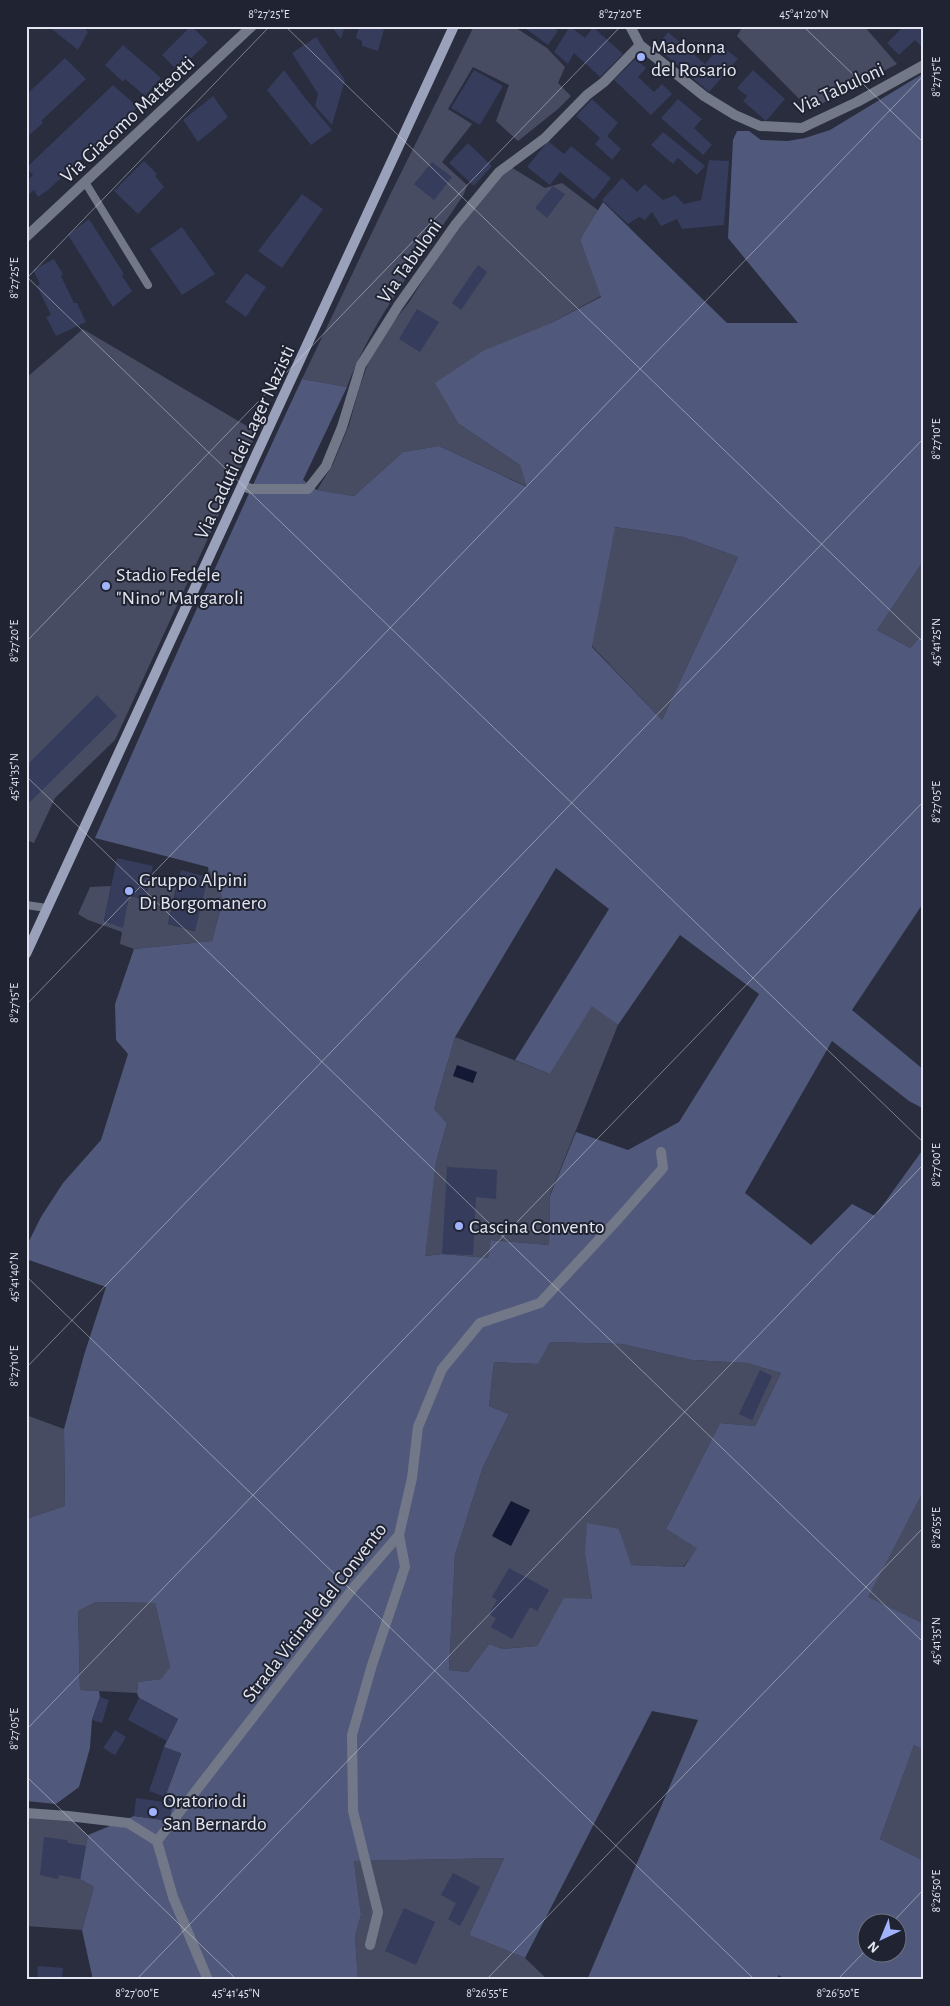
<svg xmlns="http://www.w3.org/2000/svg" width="950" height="2006" font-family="'Alegreya Sans',sans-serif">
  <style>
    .green { fill: #474c62 }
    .forest { fill: #50597b; fill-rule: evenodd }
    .water { fill: #131835 }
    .building { fill: #353c5c }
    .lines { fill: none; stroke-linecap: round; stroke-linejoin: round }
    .service { stroke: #737888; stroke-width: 8 }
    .minor { stroke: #737888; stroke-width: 10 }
    .tertiary { stroke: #737888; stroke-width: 10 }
    .secondary { stroke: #9aa1bb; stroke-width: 10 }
    .ticks { fill: none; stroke: #e3e6f0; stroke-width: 1; stroke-opacity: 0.45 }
    .poi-dot { fill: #a1b3fd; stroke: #202332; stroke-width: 2 }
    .labels { text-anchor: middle; stroke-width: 4; stroke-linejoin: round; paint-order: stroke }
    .poi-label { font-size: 20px; fill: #e3e6f0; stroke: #202332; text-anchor: start }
    .street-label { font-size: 20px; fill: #e3e6f0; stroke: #202332 }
    .neatline { fill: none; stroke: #e3e6f0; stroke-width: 2 }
    .ticks-label { font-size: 12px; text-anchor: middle; fill: #e3e6f0 }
  </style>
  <rect width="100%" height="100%" fill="#292d3d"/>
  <!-- green -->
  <path class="green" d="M474 26H513L547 48 565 67 558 83 571 96 558 109 518 141 496 121 509 85 473 67 448 109 472 124 442 162 467 185 464 194C423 257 373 317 347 387L302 379 389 197Z
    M743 26H864L897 64 810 110 737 36Z
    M511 167 545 188 562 183 599 211 580 240 601 296 549 324 459 424 520 465 528 487 439 446 403 452 354 496 317 490 333 464 349 425 359 389 368 363 391 325 409 302 456 229 501 175Z
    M83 329 257 432 115 740 55 798 34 843 26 840V378Z
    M614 527 683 537 738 557 662 720 592 646Z
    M924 560V633L910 648 877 630Z
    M208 867 223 898 212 941 134 949 120 944 122 932 88 920 78 914 90 887 111 886 104 921 122 927 129 896 145 899 150 880 177 884 168 924 194 931 208 877Z
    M592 1005 618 1025 550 1195 549 1245 492 1240 488 1258 442 1254 424 1256 436 1162 447 1123 434 1109 455 1037 550 1074Z
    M550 1342 622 1344 692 1360 747 1363 781 1373 755 1426 720 1423 666 1529 698 1548 683 1567 630 1565 619 1529 585 1555 592 1599H564L537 1646 503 1649 489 1644 468 1672 449 1670 455 1555 483 1467 509 1414 489 1406 494 1362 537 1364Z
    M26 1415 64 1429 65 1506 26 1519Z
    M924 1490V1624L867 1597Z
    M96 1602 155 1603 170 1667 162 1679 138 1682 137 1693 80 1690 78 1611Z
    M914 1745 924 1750V1861L880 1839Z
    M26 1811 68 1816 88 1835 80 1879 94 1887 82 1930 26 1926Z
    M504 1858 469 1935 525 1958 548 1980H358L355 1936 361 1915 354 1861Z"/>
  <!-- forest -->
  <path class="forest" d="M924 73V560L877 630 910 648 924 633V902L852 1010 924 1070V1109L909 1101 832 1041 745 1193 811 1245 852 1204 875 1216 924 1148V1490L868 1597 924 1624V1750L914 1745 880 1839 924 1861V1980H785L779 1975 776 1980H587L698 1720 652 1711 525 1958 469 1935 504 1858 354 1861 361 1915 355 1936 358 1980H93L82 1930 94 1887 80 1879 88 1835 134 1816 170 1821 172 1803 165 1797 181 1754 164 1747 178 1719 139 1698 137 1693 138 1682 161 1679 170 1667 155 1603 96 1602 78 1611 80 1690 99 1691 100 1697 92 1720 90 1748 79 1787 56 1804 26 1801V1519L65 1506 64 1429 84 1355 106 1287 26 1259V1247L41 1217 63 1183 101 1140 128 1054 116 1040 115 1004 134 949 212 941 223 899 208 867 95 838C162 685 231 531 302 379L347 387 303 480 317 490 354 496 403 452 439 446 527 487 520 465 459 424 435 383 483 351 549 324 601 297 580 240 603 202 727 323H798L728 238 733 140 737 131H749L761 140 788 141 805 138 830 130ZM615 527 683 537 738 557 662 720 592 647ZM556 868 609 909 515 1060 550 1074 592 1006 618 1025 680 935 759 994 679 1122 628 1150 576 1132 550 1196 549 1245 491 1240 488 1258 442 1254 425 1256 436 1162 447 1123 434 1109 455 1037ZM550 1342 622 1344 692 1360 747 1363 781 1373 755 1426 720 1423 666 1529 697 1548 684 1567 631 1565 619 1529 587 1523 585 1555 592 1599 564 1598 537 1646 503 1649 489 1644 468 1672 449 1670 455 1555 483 1467 509 1414 489 1406 494 1362 538 1364ZM868 1924H898V1954H868Z"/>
  <!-- water -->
  <path class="water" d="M457 1065 477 1072 473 1083 453 1076Z
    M511 1501 530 1510 511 1546 492 1536Z"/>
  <!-- building -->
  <path class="building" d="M48 26H87L85 29 88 32 78 50Z
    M191 26 208 42 178 71 162 55Z
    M331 26H345L341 39Z
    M359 26H385L378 51 362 46V41L356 38Z
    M522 26H551L558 31 548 45Z
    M570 26 585 38 593 27 623 54 600 77 574 53 568 64 554 52Z
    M904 26H924V43L921 46 915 40 899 55 887 43Z
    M668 32 705 64 721 45 738 59 709 92 656 47Z
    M316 37 345 80 332 125 315 106 318 94 292 53Z
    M123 45 161 78 145 96 125 79 123 82 105 65Z
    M65 58 86 79 41 121 43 123 26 138V95Z
    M635 59 646 68 638 77 654 92 662 84 672 94 651 115 614 80Z
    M284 70 305 98 332 130 311 145 267 90Z
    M474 70 503 86 480 125 451 108Z
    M753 70 785 99 766 121 743 101 747 96 737 88Z
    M113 85 138 107 48 190 38 197 34 190 26 197V181L33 175 26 168Z
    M213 96 228 117 198 142 183 120Z
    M592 99 618 123 607 136 621 149 612 160 595 144 600 138 576 116Z
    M678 99 702 119 694 128 712 145 703 155 661 118Z
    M663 132 705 166 697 175 678 158 673 164 651 145Z
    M548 141 564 154 571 146 611 178 594 200 560 172 550 185 527 167Z
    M468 143 492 166 474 186 449 163Z
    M709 160 729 161 724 225 682 229 677 219 661 226 652 212 645 220 639 217 628 224 602 200 622 178 637 192 645 184 663 200 675 195 684 204 701 200Z
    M144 161 157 174 155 176 164 187 138 214 114 191Z
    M432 162 452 177 434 200 414 184Z
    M553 186 565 194 547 218 535 208Z
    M302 194 323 209 282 268 258 251Z
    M89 219 124 274 122 276 132 291 113 307 68 235Z
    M182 227 215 274 182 295 150 249Z
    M54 259 63 274 61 276 74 303H77L86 322 56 336 46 317 51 315 37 286 40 284 33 270Z
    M478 265 487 272 461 310 452 303Z
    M246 273 266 287 246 317 225 302Z
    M417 309 439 322 420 352 399 339Z
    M97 695 117 716 26 806V766Z
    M117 858 153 866 145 899 129 896 123 928 104 921Z
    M181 870 208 877 195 931 168 924Z
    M447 1167 497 1170 496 1199 476 1197 473 1255 442 1254Z
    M760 1370 772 1376 752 1420 739 1414Z
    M509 1568 549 1590 537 1611 530 1607 512 1639 491 1627 496 1618 489 1614 497 1600 492 1597Z
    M100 1697 109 1700 102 1723 92 1720Z
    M139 1698 178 1719 167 1741 128 1720Z
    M115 1730 126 1737 115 1755 103 1748Z
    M164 1747 181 1753 165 1797 149 1791Z
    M136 1798 172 1803 170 1821 134 1816Z
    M44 1837 67 1840 68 1843 86 1846 80 1879 59 1875 58 1879 40 1875Z
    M453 1873 480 1887 460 1926 448 1919 456 1903 441 1895Z
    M404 1908 435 1922 416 1965 385 1951Z
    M38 1966 63 1968 62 1980H37Z"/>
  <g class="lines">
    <!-- service -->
    <path class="service" d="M85 182 148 285
      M26 905 47 908"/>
    <!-- minor -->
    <path class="minor" d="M630 26 640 45 704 96 735 115 760 126 802 128 857 102 924 65
      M243 486 251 489H308L326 466 342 427 361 365 398 306 456 224 499 172 545 138 587 95 604 82 640 45
      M26 1813 68 1816 128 1823 157 1841
      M157 1841 354 1587 399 1535 412 1478 418 1427 442 1369 480 1323 540 1303 619 1218 663 1168 661 1152
      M157 1841 173 1897 208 1980
      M370 1945 378 1912 353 1811 352 1735 372 1665 405 1567 399 1535"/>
    <!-- tertiary -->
    <path class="tertiary" d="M26 237 252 26"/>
    <!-- secondary -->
    <path class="secondary" d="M26 954 454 26"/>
  </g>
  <!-- ticks -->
  <path class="ticks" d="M285 26 924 643M803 26 924 143M26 276 924 1143M26 279 270 26M26 642 621 26M26 776 924 1643M26 1005 924 75M26 1276 755 1980M26 1368 924 438M26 1730 924 801M26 1776 237 1980M891 1924 924 1889M136 1980 924 1164M486 1980 924 1527M837 1980 868 1948"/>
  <!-- markers -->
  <g class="poi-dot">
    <circle cx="641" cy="57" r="5"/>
    <circle cx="106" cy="586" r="5"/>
    <circle cx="129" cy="891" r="5"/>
    <circle cx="459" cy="1226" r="5"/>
    <circle cx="153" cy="1812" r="5"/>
  </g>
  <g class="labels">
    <!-- poi labels -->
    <g class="poi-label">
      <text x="651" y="53">Madonna<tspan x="651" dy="23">del Rosario</tspan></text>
      <text x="116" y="581">Stadio Fedele<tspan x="116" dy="23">"Nino" Margaroli</tspan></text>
      <text x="139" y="886">Gruppo Alpini<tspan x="139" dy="23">Di Borgomanero</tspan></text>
      <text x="469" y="1233">Cascina Convento</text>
      <text x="163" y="1807">Oratorio di<tspan x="163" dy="23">San Bernardo</tspan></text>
    </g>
    <!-- street labels -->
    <g class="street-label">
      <text transform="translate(839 88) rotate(-25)" y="7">Via Tabuloni</text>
      <text transform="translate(127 119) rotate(-43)" y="7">Via Giacomo Matteotti</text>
      <text transform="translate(409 261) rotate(-55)" y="7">Via Tabuloni</text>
      <text transform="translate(244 442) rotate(-65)" y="7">Via Caduti dei Lager Nazisti</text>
      <text transform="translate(314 1612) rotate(-52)" y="7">Strada Vicinale del Convento</text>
    </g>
  </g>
  <!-- border -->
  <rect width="950" height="2006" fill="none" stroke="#202332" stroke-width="55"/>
  <!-- north arrow -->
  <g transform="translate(882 1938) rotate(224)"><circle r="24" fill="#202332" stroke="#6e717e"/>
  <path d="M0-4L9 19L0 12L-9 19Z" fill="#a1b3fd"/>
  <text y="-8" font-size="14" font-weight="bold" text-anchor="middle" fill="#e3e6f0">N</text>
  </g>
  <rect x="28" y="28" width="894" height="1950" class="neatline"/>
  <g class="ticks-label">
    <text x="269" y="18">8°27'25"E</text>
    <text x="620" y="18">8°27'20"E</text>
    <text x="804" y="18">45°41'20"N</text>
    <text transform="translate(936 77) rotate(-90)" y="4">8°27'15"E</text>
    <text transform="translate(14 278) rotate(-90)" y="4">8°27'25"E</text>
    <text transform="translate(936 439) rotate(-90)" y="4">8°27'10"E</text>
    <text transform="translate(14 641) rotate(-90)" y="4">8°27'20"E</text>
    <text transform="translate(936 642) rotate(-90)" y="4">45°41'25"N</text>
    <text transform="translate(14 777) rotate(-90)" y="4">45°41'35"N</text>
    <text transform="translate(936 802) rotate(-90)" y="4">8°27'05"E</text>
    <text transform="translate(14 1003) rotate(-90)" y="4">8°27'15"E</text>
    <text transform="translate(936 1165) rotate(-90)" y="4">8°27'00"E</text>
    <text transform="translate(14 1277) rotate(-90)" y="4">45°41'40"N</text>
    <text transform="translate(14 1366) rotate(-90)" y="4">8°27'10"E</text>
    <text transform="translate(936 1528) rotate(-90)" y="4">8°26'55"E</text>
    <text transform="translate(936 1641) rotate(-90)" y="4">45°41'35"N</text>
    <text transform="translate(14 1729) rotate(-90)" y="4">8°27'05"E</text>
    <text transform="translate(936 1891) rotate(-90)" y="4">8°26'50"E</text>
    <text x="137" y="1997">8°27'00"E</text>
    <text x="236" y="1997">45°41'45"N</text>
    <text x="487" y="1997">8°26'55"E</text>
    <text x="838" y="1997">8°26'50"E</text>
  </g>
</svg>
